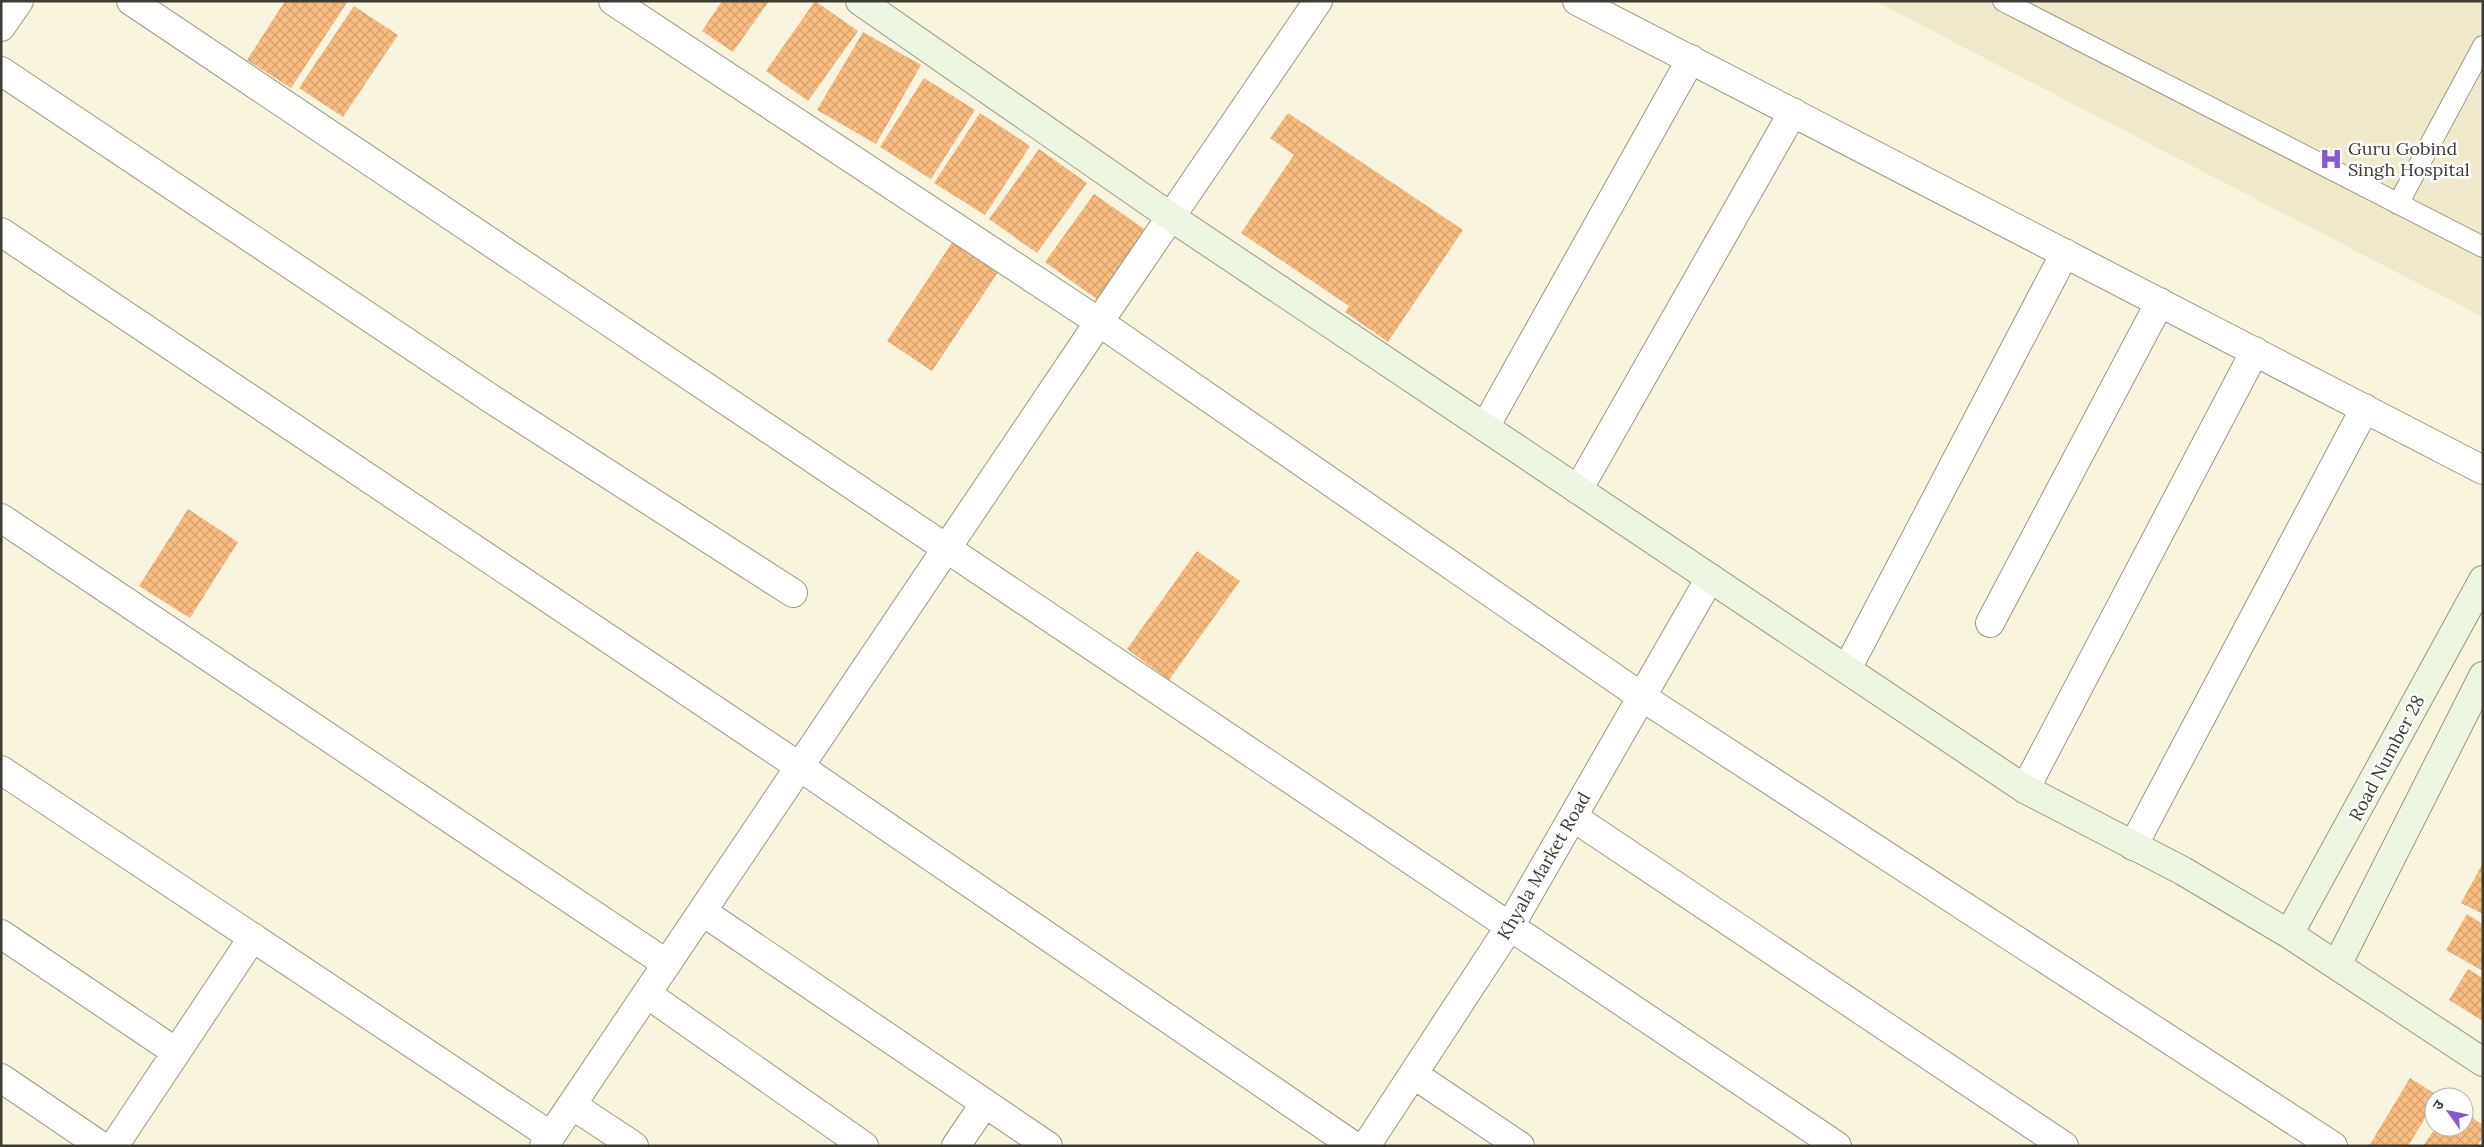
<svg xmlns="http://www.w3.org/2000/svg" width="2484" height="1147" font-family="Lora,'Noto Sans Devanagari',serif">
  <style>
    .built { fill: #f0e9cb }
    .building { fill: url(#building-cross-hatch) }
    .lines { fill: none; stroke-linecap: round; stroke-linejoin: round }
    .lane-casing { stroke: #9c9883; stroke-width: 22 }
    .street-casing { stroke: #9c9883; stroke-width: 30 }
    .secondary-casing { stroke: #9c9883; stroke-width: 30 }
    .lane { stroke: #fff; stroke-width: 20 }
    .street { stroke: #fff; stroke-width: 28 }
    .secondary { stroke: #edf6e3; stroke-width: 28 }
    .labels { text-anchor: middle; stroke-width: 5; stroke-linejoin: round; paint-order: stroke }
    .poi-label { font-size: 18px; fill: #3d3b32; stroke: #fff; text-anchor: start }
    .street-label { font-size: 18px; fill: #3d3b32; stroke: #fff }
  </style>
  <defs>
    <pattern id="building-cross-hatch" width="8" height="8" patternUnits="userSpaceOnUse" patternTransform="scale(1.25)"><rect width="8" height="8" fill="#f9bc81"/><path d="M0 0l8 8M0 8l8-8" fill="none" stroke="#d6a270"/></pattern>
  </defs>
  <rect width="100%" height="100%" fill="#f8f4dd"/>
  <!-- built -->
  <path class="built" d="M1875 1H2483V317Z"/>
  <!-- building -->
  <path class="building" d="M285 1H348L291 88 247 60Z
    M722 1H769L733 52 702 31Z
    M815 1 858 31 808 101 766 71Z
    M354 6 398 35 343 117 299 88Z
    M863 32 921 65 876 144 817 110Z
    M924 78 975 110 931 179 880 147Z
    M980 113 1030 146 985 215 934 183Z
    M1288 113 1463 230 1388 342 1345 312 1349 306 1241 233 1294 155 1270 138Z
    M1039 149 1087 183 1037 253 989 219Z
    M1094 194 1147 231 1098 300 1045 262Z
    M957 235 1003 265 932 371 887 341Z
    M188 509 238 542 190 618 139 586Z
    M1197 551 1240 581 1169 680 1127 649Z
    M2483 863V914L2461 903Z
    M2467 914 2483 924V971L2446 950Z
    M2468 969 2483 978V1021L2449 1000Z
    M2410 1078 2440 1097H2434V1104L2408 1146H2369Z
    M2464 1112 2483 1125V1137L2477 1146H2423L2436 1127H2464Z"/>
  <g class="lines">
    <defs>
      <path id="lane" d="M2003 1 2483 247
        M2398 204 2483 46"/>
      <path id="street" d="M131 1 1837 1146
        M613 1 1099 322 1642 697 2333 1146
        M1577 1 2483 470
        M1 27 19 1
        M1 71 493 400 793 593
        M1 232 800 767 1354 1146
        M1485 427 1691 59
        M1578 490 1793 112
        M1 518 667 964
        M1990 623 2160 302
        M1847 669 2065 253
        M1 770 551 1136
        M2025 789 2255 351
        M1573 817 2064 1146
        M2133 846 2365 408
        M703 912 1048 1146
        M1 934 176 1052
        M647 994 864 1146
        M1413 1074 1520 1146
        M1 1078 101 1146
        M572 1105 634 1146
        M114 1146 253 937
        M544 1146 1099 322 1318 1
        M956 1146 985 1103
        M1366 1146 1510 926 1710 578"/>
      <path id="secondary" d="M860 1 1171 217 2025 789 2183 871 2289 934 2483 1062
        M2289 934 2483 580
        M2337 965 2483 676"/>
    </defs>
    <!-- lane casing -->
    <use href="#lane" class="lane-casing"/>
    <!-- street casing -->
    <use href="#street" class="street-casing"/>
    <!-- secondary casing -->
    <use href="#secondary" class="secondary-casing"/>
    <!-- lane -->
    <use href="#lane" class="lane"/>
    <!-- street -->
    <use href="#street" class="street"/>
    <!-- secondary -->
    <use href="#secondary" class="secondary"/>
  </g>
  <!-- icons -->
  <defs>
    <symbol id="hospital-bare" viewBox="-9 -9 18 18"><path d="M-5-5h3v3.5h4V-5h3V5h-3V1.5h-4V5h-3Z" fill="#8659d3" stroke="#fff" stroke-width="2.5" paint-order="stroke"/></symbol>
  </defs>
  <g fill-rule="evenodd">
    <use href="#hospital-bare" x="2315" y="143" width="32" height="32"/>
  </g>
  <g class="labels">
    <!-- poi labels -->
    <g class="poi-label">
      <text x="2348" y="155">Guru Gobind<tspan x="2348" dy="21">Singh Hospital</tspan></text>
    </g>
    <!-- street labels -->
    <g class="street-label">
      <text transform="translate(2387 758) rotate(-62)" y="6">Road Number 28</text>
      <text transform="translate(1544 866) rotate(-60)" y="6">Khyala Market Road</text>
    </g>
  </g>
  <!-- border -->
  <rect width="2484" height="1147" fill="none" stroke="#3d3b32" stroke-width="5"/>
  <!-- north arrow -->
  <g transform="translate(2449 1112) rotate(303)"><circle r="24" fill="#ffffff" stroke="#b1b1ad"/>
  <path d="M0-4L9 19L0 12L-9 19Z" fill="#8659d3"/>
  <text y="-8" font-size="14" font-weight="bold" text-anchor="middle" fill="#3d3b32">उ</text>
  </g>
</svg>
